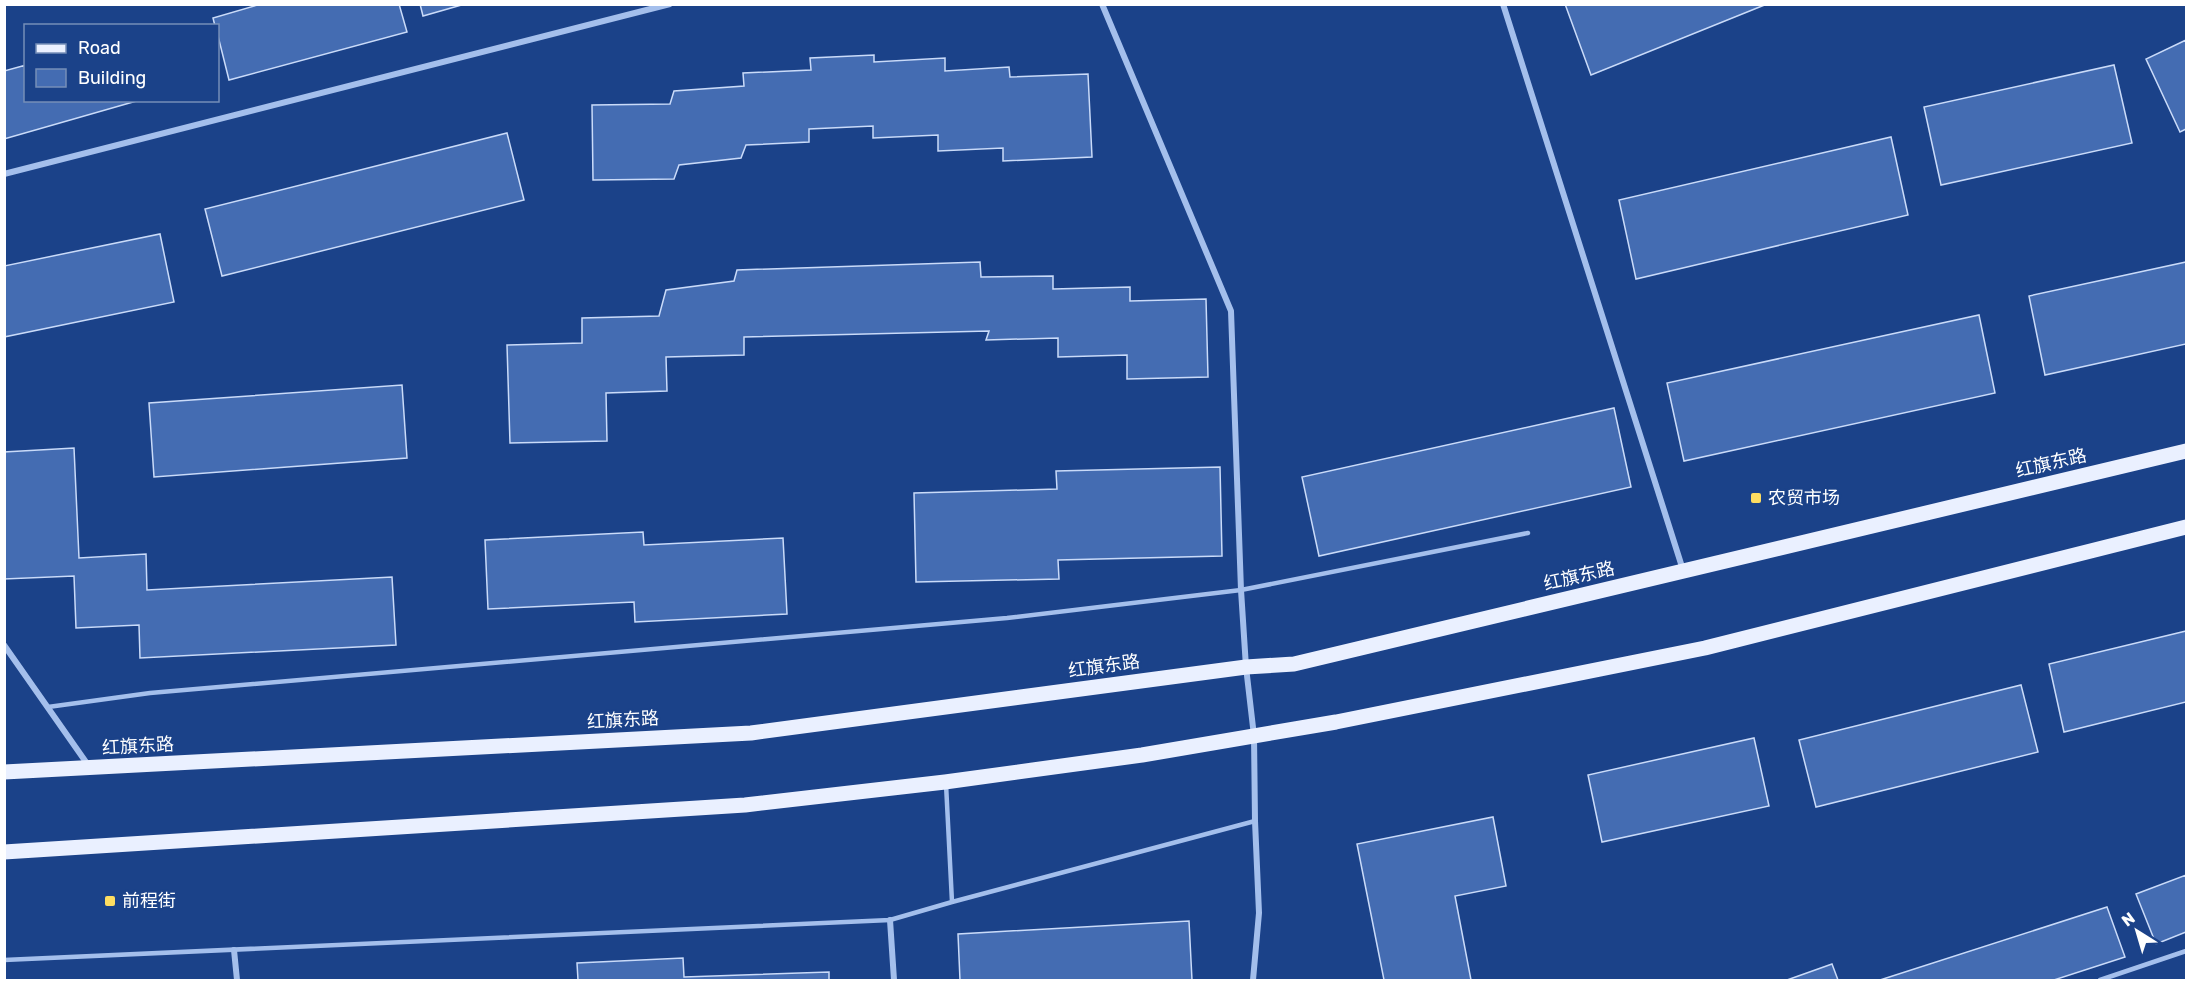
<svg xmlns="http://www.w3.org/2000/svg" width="2191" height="985" font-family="Rubik,'Noto Sans SC',sans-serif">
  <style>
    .building { fill: #446cb2; stroke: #cadbf9; stroke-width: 1.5 }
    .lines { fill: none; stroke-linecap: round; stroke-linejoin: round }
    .service { stroke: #a4bfec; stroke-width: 4.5 }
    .minor { stroke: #a4bfec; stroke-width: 6 }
    .primary { stroke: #eaf0ff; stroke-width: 15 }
    .poi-dot { fill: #fedd61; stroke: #1b4289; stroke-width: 2 }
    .labels { text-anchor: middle; stroke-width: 4.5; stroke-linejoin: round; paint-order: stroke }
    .street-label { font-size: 18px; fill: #fff; stroke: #1b4289 }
    .poi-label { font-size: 18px; fill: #fff; stroke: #1b4289; text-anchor: start }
  </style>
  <rect width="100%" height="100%" fill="#1b4289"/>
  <!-- building -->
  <path class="building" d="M261 4H399L407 32 229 80 218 36V26H215L213 18Z
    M420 4H465L423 16Z
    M1565 4H1767L1591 75Z
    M2186 40V129L2180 132 2146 59Z
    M874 55V62L945 58V71L1009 67 1010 77 1088 74 1092 157 1003 161V148L938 151V135L873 138V126L809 129V142L746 145 741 158 679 165 674 179 593 180 592 105 670 104 674 91 744 86 743 73 811 70 810 58Z
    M26 65V100H140L4 139V71Z
    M2114 65 2132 143 1941 185 1924 107Z
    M507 133 524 200 222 276 205 209Z
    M1891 137 1908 215 1636 279 1619 200Z
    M160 234 174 302 4 337V266Z
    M980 262 981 277 1053 276V289L1130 287V301L1206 299 1208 377 1127 379V355L1058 357V338L986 340 989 331 744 337V355L666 357 667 391 606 393 607 441 510 443 507 345 582 343V318L659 316 666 290 734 281 737 270Z
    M2186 262V344L2045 375 2029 296Z
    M1979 315 1995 393 1684 461 1667 383Z
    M402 385 407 458 154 477 149 403Z
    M1614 408 1631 487 1319 556 1302 477Z
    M74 448 79 558 146 554 147 590 392 577 396 645 140 658 139 625 76 628 74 576 4 579V452Z
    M1220 467 1222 556 1058 560 1059 579 916 582 914 493 1057 489 1056 471Z
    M643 532 644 545 783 538 787 614 635 622 634 602 488 609 485 540Z
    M2186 631V702L2064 732 2049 664Z
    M2021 685 2038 752 1816 807 1799 740Z
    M1754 738 1769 806 1602 842 1588 775Z
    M1493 817 1506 886 1455 896 1471 980H1384L1357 844Z
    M2186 875V932L2156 944 2136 894Z
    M2107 907 2125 957 2054 980H1880Z
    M1189 921 1192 980H960L958 934Z
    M683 958 684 977 829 972V980H578L577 963Z
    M1832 964 1838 980H1787Z"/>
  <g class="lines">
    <!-- service -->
    <path class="service" d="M48 707 150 693 1007 618 1241 590 1528 533
      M946 784 952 902 1255 821
      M4 960 890 920 952 902
      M2100 980 2186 951"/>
    <!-- minor -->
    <path class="minor" d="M1102 4 1231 311 1241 590 1246 667 1254 736 1255 821 1259 913 1253 980
      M1503 4 1683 570
      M4 174 670 4
      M4 645 88 765
      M890 920 894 980
      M234 950 237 980"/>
    <!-- primary -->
    <path class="primary" d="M4 772 751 733 1246 667 1294 664 2186 451
      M4 852 745 805 945 782 1142 755 1336 722 1705 648 2186 527"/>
  </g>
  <!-- markers -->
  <g class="poi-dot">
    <rect x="1750" y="492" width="12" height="12" rx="3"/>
    <rect x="104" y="895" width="12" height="12" rx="3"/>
  </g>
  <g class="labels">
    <!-- street labels -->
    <g class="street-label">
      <text transform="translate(2051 463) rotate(-13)" y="6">红旗东路</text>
      <text transform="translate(1579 576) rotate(-13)" y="6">红旗东路</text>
      <text transform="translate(1104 666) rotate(-8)" y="6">红旗东路</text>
      <text transform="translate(623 720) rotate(-3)" y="6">红旗东路</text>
      <text transform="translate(138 746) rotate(-3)" y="6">红旗东路</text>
    </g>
    <!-- poi labels -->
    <g class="poi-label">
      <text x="1768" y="504">农贸市场</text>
      <text x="122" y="907">前程街</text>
    </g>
  </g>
  <!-- border -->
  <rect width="2191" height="985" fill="none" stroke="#ffffff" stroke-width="12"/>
  <!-- legend -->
  <rect x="24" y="24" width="195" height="78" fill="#1b4289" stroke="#768eb8" stroke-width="1.5"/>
  <rect x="36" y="44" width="30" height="9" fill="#eaf0ff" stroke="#768eb8" stroke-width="1.5"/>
  <text x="78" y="54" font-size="18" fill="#ffffff">Road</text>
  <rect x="36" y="69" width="30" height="18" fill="#446cb2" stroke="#768eb8" stroke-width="1.5"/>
  <text x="78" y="84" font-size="18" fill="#ffffff">Building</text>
  <!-- north arrow -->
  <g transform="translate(2137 931) rotate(323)" stroke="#1b4289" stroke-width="4.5" paint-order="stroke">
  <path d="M0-4.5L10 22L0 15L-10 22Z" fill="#ffffff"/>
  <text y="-9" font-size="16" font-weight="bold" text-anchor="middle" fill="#ffffff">N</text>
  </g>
</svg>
